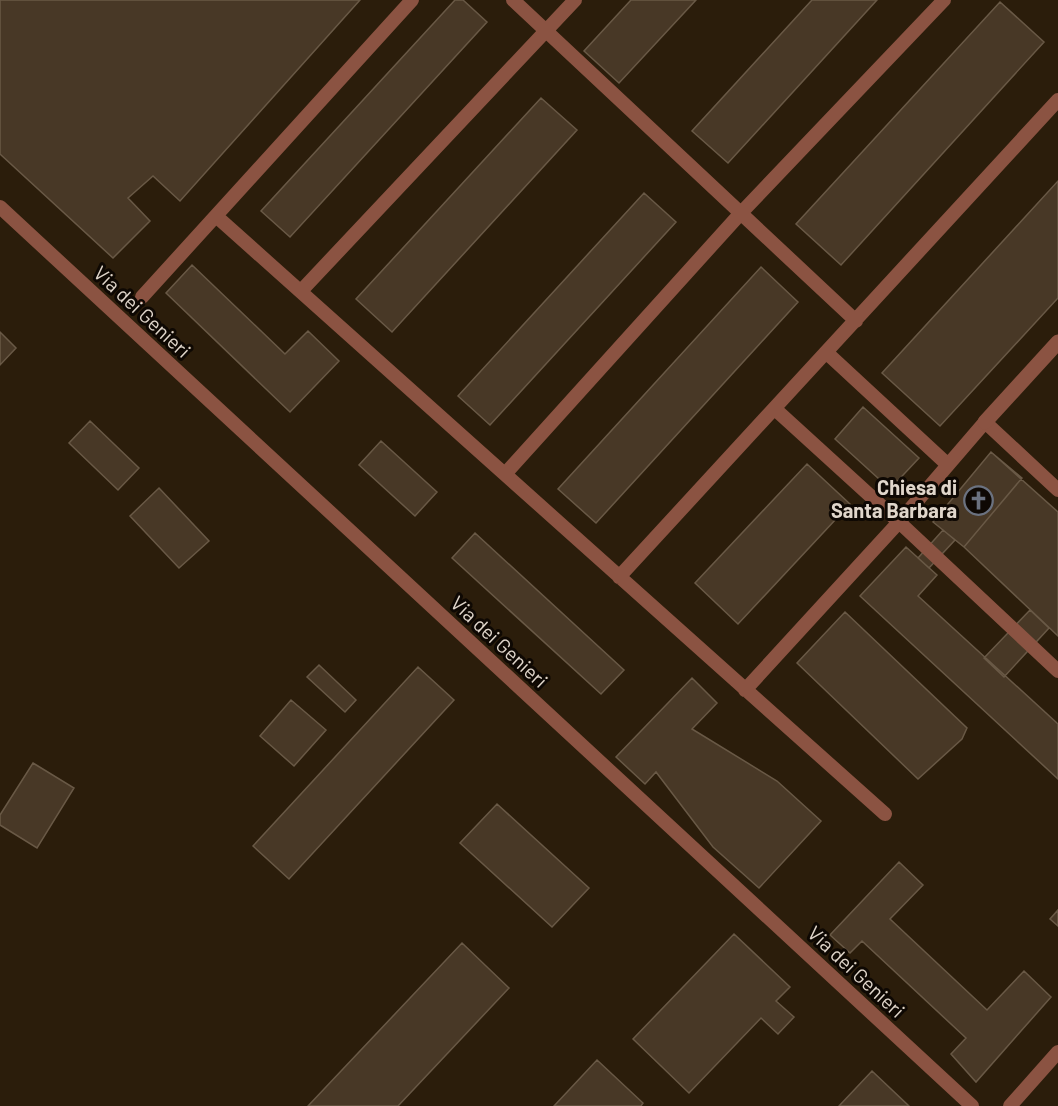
<svg xmlns="http://www.w3.org/2000/svg" width="1058" height="1106" font-family="Barlow,sans-serif">
  <style>
    .building { fill: #483826; stroke: #695946; stroke-width: 1.5 }
    .lines { fill: none; stroke-linecap: round; stroke-linejoin: round }
    .service { stroke: #8b5342; stroke-width: 14 }
    .pedestrian { stroke: #8b5342; stroke-width: 15 }
    .labels { text-anchor: middle; stroke-width: 6; stroke-linejoin: round; paint-order: stroke }
    .street-label { font-size: 20px; fill: #e0d6cb; stroke: #0e0803 }
    .poi-label { font-size: 20px; font-weight: bold; fill: #e0d6cb; stroke: #0e0803; text-anchor: end }
  </style>
  <rect width="100%" height="100%" fill="#2b1d0b"/>
  <!-- building -->
  <path class="building" d="M0 0H360L180 201 153 176 128 198 150 221 113 258 0 154Z
    M455 0H463L487 22 290 237 261 211Z
    M631 0H696L619 83 584 51Z
    M812 0H877L728 163 692 131Z
    M1000 2 1044 42 841 265 796 224Z
    M541 98 577 130 392 332 356 299Z
    M1058 181V298L940 426 882 373Z
    M644 193 676 222 490 425 458 396Z
    M192 265 285 354 308 331 339 361 290 412 166 293Z
    M761 267 798 302 596 523 558 489Z
    M0 332 16 348 0 365Z
    M863 407 919 458 890 489 835 439Z
    M90 421 139 468 118 490 69 443Z
    M381 441 437 492 415 516 359 465Z
    M991 452 1058 512V636L964 547 933 522Z
    M991 452 1022 478 964 547 933 522Z
    M807 464 850 504 738 624 695 583Z
    M159 488 209 541 179 568 130 516Z
    M943 530 955 540 929 568 918 558Z
    M475 533 624 670 601 694 452 558Z
    M906 547 937 575 918 596 1058 724V779L860 596Z
    M1030 610 1049 628 1004 677 984 658Z
    M845 612 967 728 962 739 918 779 797 663Z
    M319 665 356 700 345 712 307 677Z
    M418 667 454 700 289 879 253 846Z
    M692 678 717 703 692 729 777 781 821 821 759 888 713 847 656 772 645 784 616 757Z
    M291 700 326 730 294 766 260 736Z
    M33 763 74 788 37 848 0 825V815Z
    M497 804 589 888 552 927 460 843Z
    M899 862 923 885 890 919 987 1010 1024 971 1051 997 976 1082 951 1054 966 1038 862 941 850 953 830 935Z
    M1058 910V926L1050 919Z
    M734 934 790 987 776 1001 794 1017 778 1034 761 1018 689 1093 633 1039Z
    M462 943 509 988 398 1106H308Z
    M597 1060 643 1103 641 1106H554Z
    M872 1071 909 1106H839Z"/>
  <g class="lines">
    <!-- service -->
    <path class="service" d="M513 0 856 321
      M0 207 972 1106
      M216 216 885 814
      M301 291 575 0
      M142 297 412 0
      M827 353 948 465
      M775 409 899 522 985 422 1058 490
      M505 474 740 214 944 0
      M619 577 1058 100
      M745 690 899 522 1058 671
      M1010 1106 1058 1052"/>
    <!-- pedestrian -->
    <path class="pedestrian" d="M985 422 1058 342"/>
  </g>
  <!-- icons -->
  <defs>
    <symbol id="church-ring" viewBox="-11 -11 22 22"><circle r="9.5" fill="#0e0803" stroke="#6b7280" stroke-width="1.5"/><path d="M-1.2-6h2.4v3.5h3.3v2.4h-3.3V6h-2.4V-.1h-3.3v-2.4h3.3Z" fill="#6b7280"/></symbol>
  </defs>
  <g fill-rule="evenodd">
    <use href="#church-ring" x="962" y="484" width="33" height="33"/>
  </g>
  <g class="labels">
    <!-- street labels -->
    <g class="street-label">
      <text transform="translate(142 312) rotate(43)" y="7">Via dei Genieri</text>
      <text transform="translate(499 642) rotate(43)" y="7">Via dei Genieri</text>
      <text transform="translate(856 972) rotate(43)" y="7">Via dei Genieri</text>
    </g>
    <!-- poi labels -->
    <g class="poi-label">
      <text x="957" y="495">Chiesa di<tspan x="957" dy="23">Santa Barbara</tspan></text>
    </g>
  </g>
</svg>
